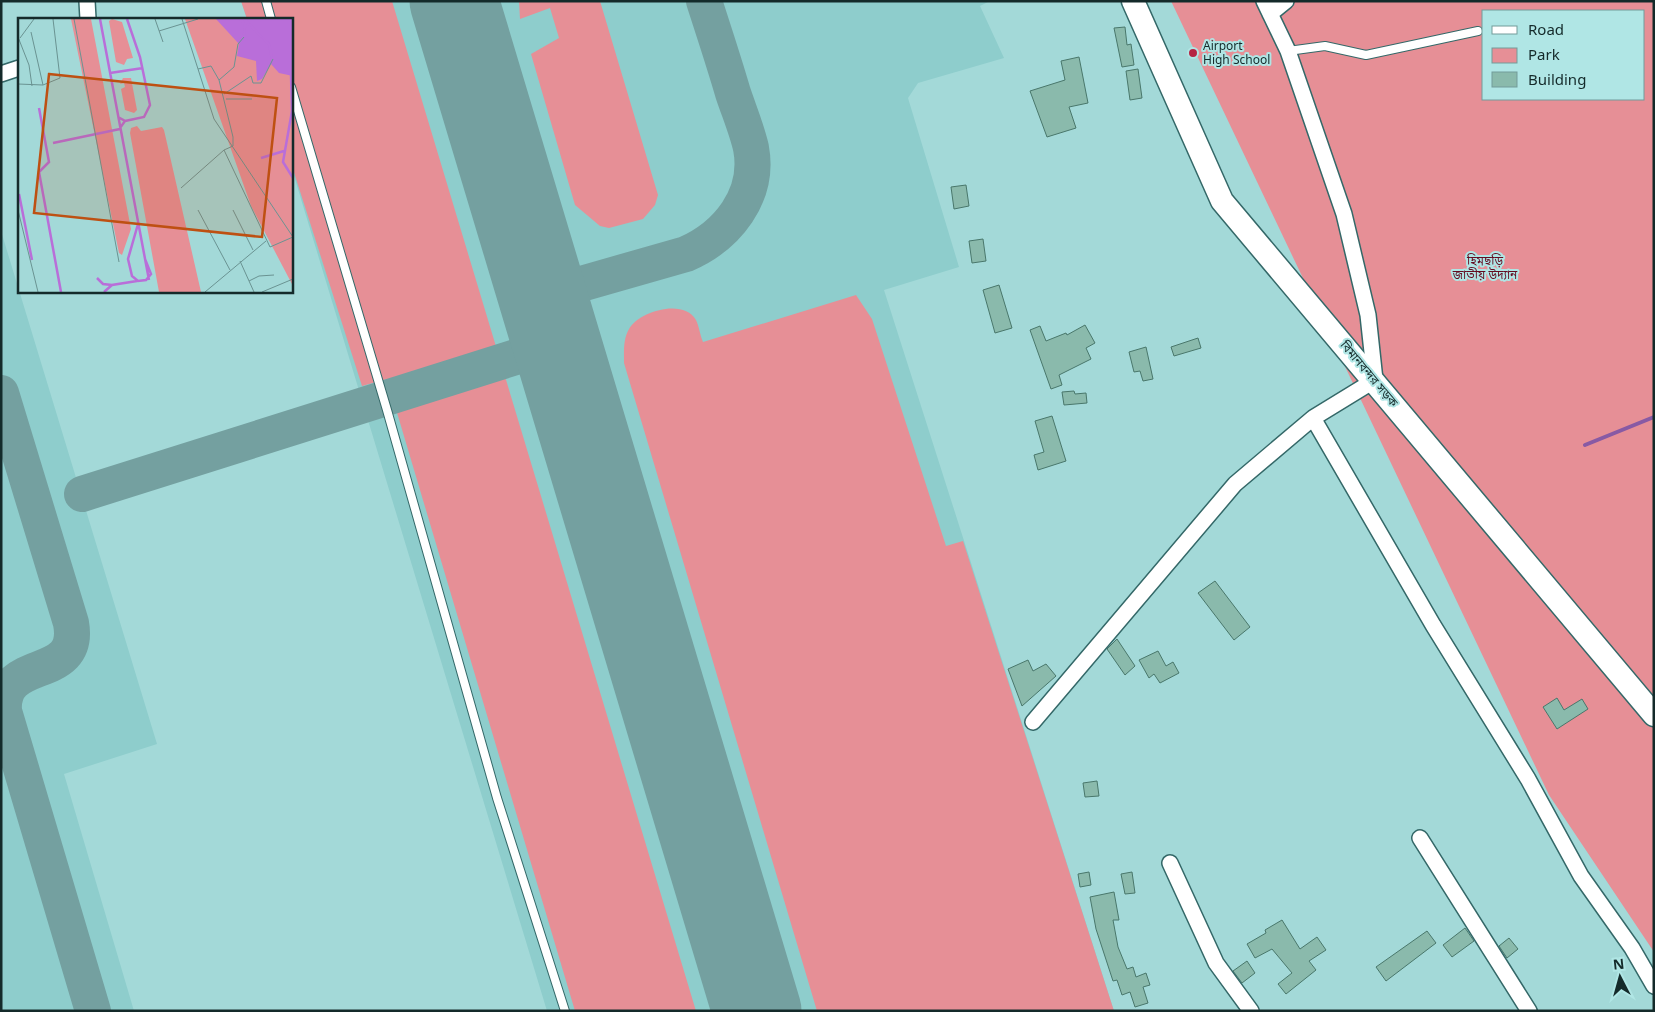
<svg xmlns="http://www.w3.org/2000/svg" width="1655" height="1012" font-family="'Noto Sans','Noto Sans Bengali',sans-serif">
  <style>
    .built { fill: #8ecdcc }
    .green { fill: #e68f96; fill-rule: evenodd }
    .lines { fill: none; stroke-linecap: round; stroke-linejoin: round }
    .stream { stroke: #885aa4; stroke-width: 4 }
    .taxiway { stroke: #74a0a0; stroke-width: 36 }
    .runway { stroke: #74a0a0; stroke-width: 89 }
    .building { fill: #8abaac; stroke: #49776b }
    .lane-casing { stroke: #346868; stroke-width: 10 }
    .street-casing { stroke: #346868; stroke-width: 18 }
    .secondary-casing { stroke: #346868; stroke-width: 25 }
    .lane { stroke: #fff; stroke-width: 8 }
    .street { stroke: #fff; stroke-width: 15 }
    .secondary { stroke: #fff; stroke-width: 22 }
    .poi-dot { fill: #b52443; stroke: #b0e6e5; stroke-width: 2 }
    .labels { text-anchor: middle; stroke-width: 4; stroke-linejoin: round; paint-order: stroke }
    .poi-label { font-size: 12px; fill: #142a2a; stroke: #b0e6e5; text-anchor: start }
    .park-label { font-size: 12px; fill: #640b20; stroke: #b0e6e5 }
    .street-label { font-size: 12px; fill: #142a2a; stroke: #b0e6e5 }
    .inset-river { fill: none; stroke: #b96ed9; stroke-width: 2.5 }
    .inset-road { fill: none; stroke: #6a9392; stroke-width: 1 }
    .view { fill: #be5012; fill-opacity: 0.15; stroke: #be5012; stroke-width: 2.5 }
    .inset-edge { fill: none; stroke: #142a2a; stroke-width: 2.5 }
  </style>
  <rect width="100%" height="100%" fill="#a3d9d8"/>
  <!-- built -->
  <path class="built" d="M241 1H990L980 6 1004 58 918 83 908 98 959 267 884 290 1114 1011H547L291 166V19H247Z
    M1 231 157 744 64 774 134 1011H1Z"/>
  <!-- green -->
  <path class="green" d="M241 1H392L696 1011H575L387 379 362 386 291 163V19H247Z
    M519 1H600L658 195 655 205 643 219 609 228 600 226 575 205 531 54 559 38 550 8 520 19Z
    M1171 1H1654V952L1549 795ZM1484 11H1644V99H1484Z
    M856 295 872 319 946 546 963 541 1114 1011H817L624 363C624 352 623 339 629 329 639 311 684 298 696 320 699 326 700 335 703 342Z"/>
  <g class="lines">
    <!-- stream -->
    <path class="stream" d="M1585 445 1654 417"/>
    <!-- taxiway -->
    <path class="taxiway" d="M532 262C544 281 560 286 581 284 558 295 552 310 554 335
      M581 284 686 254C727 236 760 196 751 148 747 130 739 111 733 93 724 62 714 32 704 1
      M1 393 71 623C82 684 0 654 4 711L93 1011
      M82 494 557 344
      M755 1006 756 1011"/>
    <!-- runway -->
    <path class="runway" d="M454 1 757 1011"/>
  </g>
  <!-- building -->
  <path class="building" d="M1125 27 1127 45 1131 44 1134 65 1122 67 1114 28Z
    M1079 57 1088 103 1069 107 1076 128 1047 137 1030 91 1065 80 1061 61Z
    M1138 69 1142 98 1130 100 1126 71Z
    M966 185 969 206 954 209 951 187Z
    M983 239 986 261 972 263 969 241Z
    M999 285 1012 328 995 333 983 290Z
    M1085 325 1095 343 1086 348 1091 359 1059 375 1062 385 1051 389 1030 330 1040 326 1046 341 1066 333 1067 335Z
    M1198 338 1201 348 1174 356 1171 347Z
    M1146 347 1153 379 1143 381 1140 371 1134 372 1129 352Z
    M1074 391 1075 394 1086 393 1087 403 1064 405 1062 392Z
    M1052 416 1066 461 1038 470 1034 455 1044 452 1035 421Z
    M1215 581 1250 627 1234 640 1198 593Z
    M1117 639 1135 666 1125 675 1107 649Z
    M1158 651 1166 666 1173 662 1179 673 1160 683 1154 674 1149 678 1139 660Z
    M1028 660 1033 671 1046 664 1056 676 1022 706 1008 669Z
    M1557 698 1564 710 1582 699 1588 709 1557 729 1543 707Z
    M1097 781 1099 796 1085 797 1083 783Z
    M1089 872 1091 885 1080 887 1078 874Z
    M1132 872 1135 893 1125 894 1121 874Z
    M1114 892 1119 920H1113L1118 947 1127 969 1133 967 1136 977 1146 973 1150 985 1143 987 1148 1003 1135 1007 1130 992 1122 995 1117 980 1113 981 1096 929 1090 897Z
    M1282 920 1300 949 1317 937 1326 950 1309 961 1316 970 1286 994 1278 984 1292 973 1272 949 1255 958 1247 944 1266 933 1265 930Z
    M1465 928 1474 941 1452 957 1443 945Z
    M1427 931 1436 943 1386 981 1376 967Z
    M1509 938 1518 949 1507 958 1499 946Z
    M1247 961 1255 973 1242 983 1233 971Z"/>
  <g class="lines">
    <defs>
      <path id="lane" d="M266 1 271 19
        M1288 51 1325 46 1366 55 1478 31
        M291 87 387 410 497 798 565 1011"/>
      <path id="street" d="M87 1 88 19
        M1264 1 1288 51 1344 214 1368 315 1375 380 1313 418 1433 625 1528 779 1581 876 1632 948 1654 986
        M1270 14 1286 1
        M1 74 19 68
        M1033 722 1235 484 1313 418
        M1420 838 1529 1011
        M1170 863 1216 963 1251 1011"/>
      <path id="secondary" d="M1133 1 1222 201 1654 715"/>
    </defs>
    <!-- lane casing -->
    <use href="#lane" class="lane-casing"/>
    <!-- street casing -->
    <use href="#street" class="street-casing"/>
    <!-- secondary casing -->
    <use href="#secondary" class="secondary-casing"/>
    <!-- lane -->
    <use href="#lane" class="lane"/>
    <!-- street -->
    <use href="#street" class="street"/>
    <!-- secondary -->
    <use href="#secondary" class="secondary"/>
  </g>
  <!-- markers -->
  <circle class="poi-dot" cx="1193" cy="53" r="5"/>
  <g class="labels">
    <!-- poi labels -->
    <g class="poi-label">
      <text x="1203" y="50">Airport<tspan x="1203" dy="14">High School</tspan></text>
    </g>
    <!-- park labels -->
    <g class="park-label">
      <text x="1485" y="265">হিমছড়ি<tspan x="1485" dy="14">জাতীয় উদ্যান</tspan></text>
    </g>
    <!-- street labels -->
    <g class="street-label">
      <text transform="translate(1369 374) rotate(50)" y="4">বিমানবন্দর সড়ক</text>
    </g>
  </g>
  <!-- overview -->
  <g transform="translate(18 18)">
    <rect width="275" height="275" fill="#a3d9d8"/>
    <path d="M53 1H73L113 211 104 237 101 235ZM94 1 104 4 115 40 109 41 106 47 98 44 91 3ZM167 1H275V268L233 188ZM105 60H113L119 92 116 95 107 92 103 71 107 69 106 65 102 66ZM119 108 123 113 144 109 146 112 183 274H141L112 115 113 110Z" fill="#e68f96"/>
    <path d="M198 1H275V58L261 55 253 46 244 61 239 63 238 43 219 38 221 26Z" fill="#b96ed9"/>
    <path class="inset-river" d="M82 1 131 262M222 1 227 7 226 18M226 1 251 26 254 41M92 55 125 50M273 57 274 93 265 144 275 160M21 90 31 144 21 154 43 274M100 99 107 103 102 110M107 103 126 99 132 87 122 39 109 1M35 125 102 111M243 140 266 133M1 176 14 242M120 206 110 241 114 258 120 263 128 262 133 256 127 241M79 260 85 266 94 267M86 274 94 267 119 263"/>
    <path class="inset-road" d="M56 1 101 244M137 1 145 24M164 1 196 101 275 219M141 13 180 1M13 14 25 67M0 19 11 47 14 68M226 19 220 26 216 49 201 62 215 119V128L206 132 252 229 275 219M2 20 16 1M180 51 193 48 201 62M0 66 25 67 42 60 35 1M206 76 233 58 235 65H243L255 41M208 81H234M163 170 206 132M0 192 20 274M180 192 212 252M215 192 235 232M222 243 236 274M231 263 241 258 256 257M187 274 248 223M244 274 275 261"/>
    <path class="view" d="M31 56 259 80 244 219 16 195Z"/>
    <rect width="275" height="275" class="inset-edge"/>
  </g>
  <!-- border -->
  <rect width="1655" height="1012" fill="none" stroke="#142a2a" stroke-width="5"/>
  <!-- legend -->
  <rect x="1482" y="10" width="162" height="90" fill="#b0e6e5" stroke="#729b9a"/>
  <rect x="1492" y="26" width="25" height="8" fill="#ffffff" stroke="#729b9a"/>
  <text x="1528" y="35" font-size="15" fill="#142a2a">Road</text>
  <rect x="1492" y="48" width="25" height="15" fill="#e68f96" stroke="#729b9a"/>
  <text x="1528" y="60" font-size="15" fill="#142a2a">Park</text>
  <rect x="1492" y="72" width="25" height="15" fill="#8abaac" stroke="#729b9a"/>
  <text x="1528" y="85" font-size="15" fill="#142a2a">Building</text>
  <!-- north arrow -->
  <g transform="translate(1620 977) rotate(354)" stroke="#b0e6e5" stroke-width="4" paint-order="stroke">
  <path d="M0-4L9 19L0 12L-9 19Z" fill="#142a2a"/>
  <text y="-8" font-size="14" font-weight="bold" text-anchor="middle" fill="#142a2a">N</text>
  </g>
</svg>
